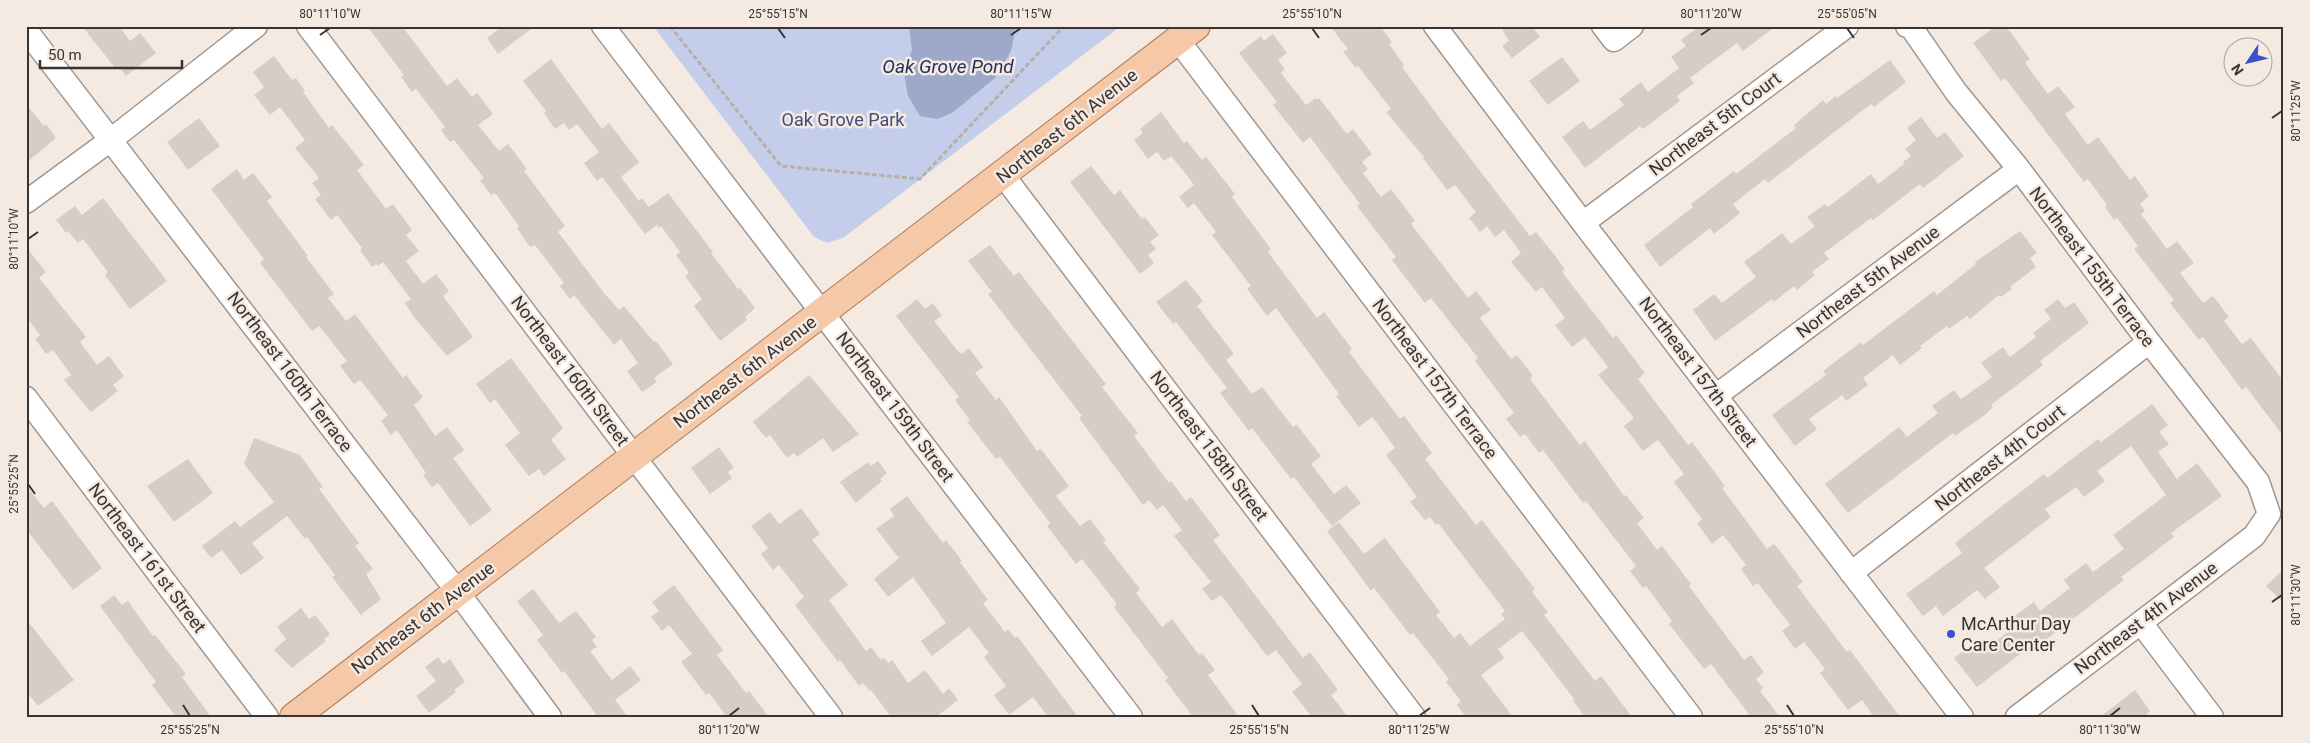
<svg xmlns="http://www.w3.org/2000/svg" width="2310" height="743" font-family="Roboto,sans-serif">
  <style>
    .green { fill: #c4cdea }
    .water { fill: #9da8ca }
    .building { fill: #d8cdc6 }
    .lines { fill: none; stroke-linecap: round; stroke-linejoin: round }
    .minor-casing { stroke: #a0968f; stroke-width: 25 }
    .major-casing { stroke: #af7d58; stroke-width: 30 }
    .path { stroke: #b8afa9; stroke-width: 3; stroke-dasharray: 5 2.5; stroke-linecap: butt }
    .minor { stroke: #fff; stroke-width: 22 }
    .major { stroke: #f5c8a7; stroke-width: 28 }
    .ticks { fill: none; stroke: #393431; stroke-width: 2 }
    .poi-dot { fill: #3c51c4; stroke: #f5eae2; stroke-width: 2 }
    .labels { text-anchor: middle; stroke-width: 5; stroke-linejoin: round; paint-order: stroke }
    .park-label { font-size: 18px; fill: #404d7d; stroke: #f5eae2 }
    .street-label { font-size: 18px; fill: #393431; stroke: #f5eae2 }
    .poi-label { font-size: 18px; fill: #393431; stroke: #f5eae2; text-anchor: start }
    .water-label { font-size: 19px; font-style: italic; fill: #25305d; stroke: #f5eae2 }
    .neatline { fill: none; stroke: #393431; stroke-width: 2 }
    .ticks-label { font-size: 12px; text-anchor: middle; fill: #393431 }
  </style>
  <rect width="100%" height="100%" fill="#f5eae2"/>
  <!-- green -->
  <path class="green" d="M653 26H1121L843 238 827 243 814 237Z"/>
  <!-- water -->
  <path class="water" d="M909 26H1016L1011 51 995 78 952 113 937 119 920 116 908 96 904 73 912 50Z"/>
  <!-- building -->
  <path class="building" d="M82 26H119L130 41 140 33 156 53 126 76 118 66 115 68Z
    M367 26H402L447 86 457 78 472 97 477 93 493 114 478 125 499 151 508 144 527 169 524 171 565 226 558 232 604 293 619 310 624 306 654 342 656 341 673 364 654 378 657 382 642 392 627 371 638 363 621 339 614 345 574 295 570 299 560 286 564 283 535 245 530 247 517 228 519 226 495 193 491 195 480 180 484 178 454 140 450 142 441 130 445 127 416 89 412 92 401 77 404 75Z
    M502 26H535L498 54 487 38Z
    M1330 26H1380L1392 42 1389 44 1404 65 1402 67 1444 124 1530 236 1536 232 1549 248 1565 269 1562 272 1613 338 1616 335 1645 373 1638 379 1688 445 1692 442 1725 486 1722 488 1767 549 1774 544 1780 551 1803 582 1797 586 1847 652 1850 650 1900 717H1874L1862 700 1848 710 1820 673 1825 669 1804 642 1795 649 1782 631 1790 625 1758 583 1753 586 1741 569 1746 565 1723 535 1712 544 1697 523 1702 519 1674 482 1684 474 1658 440 1643 451 1624 426 1634 418 1598 375 1608 367 1585 337 1572 347 1555 325 1565 318 1542 287 1536 292 1511 262 1521 253 1504 230 1495 237 1487 226 1480 232 1469 218 1476 212 1455 185 1447 190 1423 158 1424 157 1386 112 1391 109 1358 66 1356 68 1343 52 1348 49Z
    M1500 26H1532L1540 37 1512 58 1502 46 1509 41Z
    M1699 26H1776L1743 51 1737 43 1690 78 1694 83 1677 96 1680 101 1643 129 1640 126 1585 168 1562 137 1583 121 1590 130 1624 105 1619 99 1641 82 1648 92 1679 68 1671 57 1686 46 1681 40Z
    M1996 26H2006L2030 59 2025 63 2048 94 2058 86 2075 107 2065 114 2088 145 2098 137 2130 180 2135 176 2149 196 2140 204 2145 211 2141 214 2167 249 2177 241 2194 263 2180 273 2203 303 2213 296 2229 317 2224 321 2242 344 2251 338 2284 382V437L2246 387 2242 390 2203 337 2199 340 2170 303 2174 300 2134 249 2138 246 2117 218 2114 220 2105 207 2107 205 2088 179 2084 182 2005 78 2001 81 1973 43Z
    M1273 34 1287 53 1278 60 1285 69 1281 73 1306 105 1316 98 1317 100 1319 98 1347 134 1353 129 1372 154 1362 162 1368 169 1363 173 1381 197 1391 189 1415 221 1411 224 1468 298 1476 291 1491 310 1480 318 1485 325 1511 359 1517 355 1533 376 1530 379 1580 445 1585 441 1624 496 1626 495 1644 518 1637 523 1657 550 1662 546 1691 584 1689 586 1744 660 1751 655 1764 672 1756 679 1763 688 1760 691 1780 717H1751L1711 664 1704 669 1669 624 1672 621 1646 586 1643 588 1630 571 1636 566 1586 501 1583 503 1543 450 1539 453 1525 434 1520 437 1506 419 1514 413 1475 361 1478 358 1431 298 1425 303 1392 260 1396 257 1357 206 1360 204 1310 137 1303 143 1273 105 1277 102 1239 53 1261 36 1264 41Z
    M274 56 292 80 296 78 305 91 303 92 329 128 332 125 364 165 357 170 386 209 393 204 412 230 406 235 419 251 406 261 423 284 436 274 449 291 443 296 473 337 447 356 414 317 405 303 411 299 383 262 378 266 376 264 372 267 360 250 362 248 337 215 331 220 315 199 321 195 312 183 319 178 295 148 305 140 280 107 270 115 254 95 264 87 253 72Z
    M1562 57 1580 81 1548 105 1529 81Z
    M551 59 602 129 609 123 639 162 621 177 639 201 642 198 649 207 668 193 713 252 711 253 738 289 740 288 755 308 745 317 747 320 720 341 694 306 702 299 685 276 689 273 676 255 680 252 661 226 659 228 657 225 645 234 602 177 597 181 584 163 599 152 577 124 569 130 564 123 555 129 544 113 546 111 523 81Z
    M1890 60 1906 82 1874 107 1871 104 1768 183 1765 179 1733 204 1740 213 1714 234 1710 228 1660 267 1644 245 1693 207 1691 204 1734 171 1736 174 1796 128 1794 125 1823 100 1826 104 1836 96 1837 98Z
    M26 104 44 126 46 124 56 138 26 163Z
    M1161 112 1184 143 1187 141 1202 160 1206 157 1235 194 1232 197 1271 249 1268 252 1317 318 1324 312 1352 349 1349 352 1400 419 1404 416 1432 453 1425 459 1476 525 1482 520 1535 589 1532 592 1548 612 1544 615 1595 681 1601 676 1632 717H1585L1573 701 1574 699 1522 631 1498 649 1504 658 1481 675 1513 717H1466L1457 705 1461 701 1446 682 1449 679 1413 633 1410 635 1374 588 1371 591 1327 531 1339 522 1364 554 1385 538 1440 612 1436 615 1454 638 1460 633 1470 646 1505 619 1501 614 1505 611 1438 523 1436 525 1430 517 1425 520 1410 502 1417 497 1386 455 1395 448 1377 423 1372 417 1359 427 1336 396 1339 394 1276 308 1267 316 1247 289 1251 286 1212 235 1216 232 1194 203 1188 208 1179 197 1194 185 1182 169 1171 156 1164 161 1157 152 1148 159 1134 140 1143 133 1140 129Z
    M1921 117 1937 138 1945 132 1964 156 1923 188 1920 184 1873 220 1871 218 1824 253 1829 259 1812 272 1815 275 1797 290 1794 286 1774 302 1772 299 1715 341 1693 310 1714 294 1722 303 1756 277 1744 262 1782 233 1791 244 1815 226 1807 217 1825 204 1828 207 1871 174 1878 184 1904 164 1903 162 1911 156 1905 149 1916 140 1907 128Z
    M199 118 220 146 188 170 167 142Z
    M1091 166 1114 195 1120 190 1142 219 1145 217 1159 235 1150 242 1156 249 1148 255 1154 263 1140 274 1070 182Z
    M237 169 244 180 253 173 272 197 267 201 308 256 306 257 334 294 328 298 346 321 355 314 403 378 406 375 423 397 414 405 435 436 447 427 464 450 453 458 492 510 470 526 438 483 432 487 423 475 426 473 397 430 391 435 381 421 388 415 360 380 354 384 340 366 347 361 319 326 312 331 260 263 264 259 211 189Z
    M103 198 167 281 130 309 105 275 108 272 83 239 78 243 68 231 66 233 56 220 75 206 82 215Z
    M2020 231 2037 253 2030 258 2036 267 2010 287 2012 289 2001 297 1999 295 1970 319 1967 316 1949 329 1947 326 1920 346 1922 348 1900 365 1893 355 1863 378 1868 385 1846 401 1842 395 1809 419 1817 429 1795 446 1772 415 1826 375 1823 371 1861 342 1863 345 1934 291 1937 295 1976 264 1975 262Z
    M990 245 1014 276 1019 272 1106 384 1102 387 1138 433 1134 436 1169 483 1171 481 1186 501 1191 497 1220 535 1213 540 1303 658 1310 652 1338 690 1331 695 1348 717H1312L1292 692 1302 684 1276 650 1267 656 1221 595 1212 601 1202 589 1211 582 1174 536 1182 530 1163 505 1157 510 1149 500 1143 505 1079 418 1082 416 988 294 992 292 968 261Z
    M26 247 46 272 39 278 86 337 80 342 97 365 109 356 124 376 113 385 118 391 91 412 64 380 71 375 53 350 46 354 35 339 40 335 26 317Z
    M1186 280 1203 301 1197 306 1234 354 1226 360 1252 394 1262 387 1293 427 1297 425 1321 456 1311 464 1334 494 1346 485 1361 503 1332 526 1294 477 1291 479 1252 428 1249 431 1220 393 1227 388 1176 322 1173 324 1156 302Z
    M917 299 925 309 933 303 942 316 934 321 957 350 962 354 969 348 983 367 975 373 996 400 999 397 1037 451 1041 449 1069 486 1056 496 1080 526 1090 519 1106 540 1103 542 1140 589 1136 593 1162 627 1172 619 1199 655 1202 653 1215 670 1208 675 1239 717H1193L1165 680 1168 678 1114 607 1117 604 1082 559 1076 564 1047 526 1050 523 1000 457 996 459 967 422 970 420 955 400 959 397 896 316Z
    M2058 299 2065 308 2074 302 2089 323 2040 361 2043 365 1991 405 1993 407 1986 414 1955 436 1953 433 1848 513 1825 484 1899 427 1907 437 1938 413 1932 406 1954 390 1961 399 1992 377 1981 363 2003 347 2010 357 2036 337 2033 333 2051 319 2044 310Z
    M511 358 563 428 551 440 566 459 544 476 539 469 529 476 505 445 520 433 495 399 490 403 476 384Z
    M809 375 859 434 833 452 823 438 797 457 794 453 787 458 770 435 766 438 753 422Z
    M2152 404 2168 425 2159 432 2169 444 2158 452 2177 479 2197 463 2222 496 2171 533 2174 537 2121 577 2124 580 2035 648 2032 645 1977 687 1954 658 1975 642 1983 651 2017 625 2012 618 2034 602 2040 611 2070 588 2064 580 2086 563 2093 572 2124 549 2113 535 2166 495 2131 446 2097 471 2105 481 2084 497 2076 487 2045 509 2051 517 1984 568 2000 587 1985 599 1977 590 1943 616 1936 606 1923 616 1906 594 1962 553 1955 543 2006 503 2044 474 2047 478 2098 439 2101 442Z
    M254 438 300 455 323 487 319 489 359 543 355 546 373 569 366 574 381 599 361 615 332 577 335 575 307 537 305 539 287 516 252 543 264 558 241 575 222 550 211 558 202 546 235 521 240 527 274 502 244 464Z
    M719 447 734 468 728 472 732 478 710 494 691 468Z
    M188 459 213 493 174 522 147 486Z
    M878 461 887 473 880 479 882 481 856 503 840 482 868 462 871 466Z
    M26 486 44 508 52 501 102 568 73 590 26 529Z
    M907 496 943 543 946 540 962 561 960 562 988 600 983 603 1005 632 1008 629 1015 638 1017 636 1078 717H1048L1033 697 1009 715 994 695 1006 686 984 657 989 653 969 627 932 656 921 641 946 623 913 577 888 597 874 579 899 558 876 529 894 516 890 509Z
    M801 508 820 534 812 540 848 585 829 600 866 651 871 647 881 660 884 658 888 663 892 660 908 683 925 670 943 694 949 688 958 700 936 717H891L871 690 870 691 863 683 859 686 840 660 838 662 795 605 804 597 779 565 773 570 761 554 768 548 751 526 770 512 779 524Z
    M2284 569V603L2266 586Z
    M674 585 723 650 717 655 746 693 749 691 769 717H727L709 693 706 695 681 662 692 654 669 625 662 631 651 617 659 611 652 602Z
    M533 589 559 623 576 611 596 637 592 640 597 647 590 651 612 680 630 666 641 680 615 700 628 717H598L564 671 562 673 537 640 543 635 517 601Z
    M114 595 122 605 128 601 153 636 155 635 186 674 182 677 211 717H176L152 685 156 682 100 606Z
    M301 608 309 619 315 615 330 634 324 639 326 641 292 668 274 650 286 639 277 627Z
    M26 619 74 680 38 706 26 691Z
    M438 657 443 664 450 659 465 682 454 690 456 692 429 713 416 696 436 681 425 667Z
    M2135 690 2150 711 2143 717H2100Z"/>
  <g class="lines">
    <defs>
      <path id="minor" d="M308 26 831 717
        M603 26 1131 717
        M1435 26 1583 223 1962 717
        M1603 26 1614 40 1632 26
        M1907 26 1911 27 1956 92 2019 169 2149 342 2258 482 2269 514 2254 536 2017 717
        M26 30 457 591 550 717
        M1178 40 1691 717
        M1003 175 1414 717
        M26 202 112 139 256 26
        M1583 223 1847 26
        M1717 395 2019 169
        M26 398 267 717
        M1851 573 2149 342
        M2141 623 2212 717"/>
      <path id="major" d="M294 717 1196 26"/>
    </defs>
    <!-- minor casing -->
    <use href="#minor" class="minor-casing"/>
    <!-- major casing -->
    <use href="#major" class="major-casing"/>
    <!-- path -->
    <path class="path" d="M670 26 781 166 920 179 1064 26"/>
    <!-- minor -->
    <use href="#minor" class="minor"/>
    <!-- major -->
    <use href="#major" class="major"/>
  </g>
  <!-- ticks -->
  <path class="ticks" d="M778 28 785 38M1312 28 1319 38M1847 28 1854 38M320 35 330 28M1011 35 1021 28M1701 35 1711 28M2272 118 2282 111M28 239 38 232M28 484 35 494M2272 602 2282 595M183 705 190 716M1252 705 1259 716M1787 705 1794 716M729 716 739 708M1419 716 1430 708M2110 716 2120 708"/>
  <!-- markers -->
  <circle class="poi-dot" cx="1951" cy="634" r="5"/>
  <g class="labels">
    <!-- park labels -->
    <g class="park-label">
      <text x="843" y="126">Oak Grove Park</text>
    </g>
    <!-- street labels -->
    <g class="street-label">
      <text transform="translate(1715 124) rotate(-37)" y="6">Northeast 5th Court</text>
      <text transform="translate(1067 126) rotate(-38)" y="6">Northeast 6th Avenue</text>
      <text transform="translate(2092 267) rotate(53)" y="6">Northeast 155th Terrace</text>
      <text transform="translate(1868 282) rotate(-37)" y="6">Northeast 5th Avenue</text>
      <text transform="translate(570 371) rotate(53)" y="6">Northeast 160th Street</text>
      <text transform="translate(290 372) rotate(53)" y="6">Northeast 160th Terrace</text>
      <text transform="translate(745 372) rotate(-37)" y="6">Northeast 6th Avenue</text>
      <text transform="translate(1698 372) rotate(53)" y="6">Northeast 157th Street</text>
      <text transform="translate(1435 379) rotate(53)" y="6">Northeast 157th Terrace</text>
      <text transform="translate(895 407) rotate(53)" y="6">Northeast 159th Street</text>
      <text transform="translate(1209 446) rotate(53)" y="6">Northeast 158th Street</text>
      <text transform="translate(2000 458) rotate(-38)" y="6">Northeast 4th Court</text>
      <text transform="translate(147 558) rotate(53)" y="6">Northeast 161st Street</text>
      <text transform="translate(423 618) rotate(-37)" y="6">Northeast 6th Avenue</text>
      <text transform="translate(2146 618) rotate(-37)" y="6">Northeast 4th Avenue</text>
    </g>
    <!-- poi labels -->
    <g class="poi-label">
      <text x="1961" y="630">McArthur Day<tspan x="1961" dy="21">Care Center</tspan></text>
    </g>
    <!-- water labels -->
    <g class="water-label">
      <text x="948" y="73">Oak Grove Pond</text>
    </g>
  </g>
  <!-- border -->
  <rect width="2310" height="743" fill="none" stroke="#f5eae2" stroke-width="55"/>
  <!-- north arrow -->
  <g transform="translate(2248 62) rotate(235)"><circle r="24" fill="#f5eae2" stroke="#aaa19b"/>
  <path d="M0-4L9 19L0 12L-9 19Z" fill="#3c51c4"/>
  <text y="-8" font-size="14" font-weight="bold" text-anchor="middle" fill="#393431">N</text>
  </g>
  <!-- scale -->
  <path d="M40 60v8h142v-8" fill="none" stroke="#393431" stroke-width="2.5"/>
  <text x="48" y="60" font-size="15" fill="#393431" stroke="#f5eae2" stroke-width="4" paint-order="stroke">50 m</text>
  <rect x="28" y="28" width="2254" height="688" class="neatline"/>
  <g class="ticks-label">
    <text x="330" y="18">80°11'10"W</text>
    <text x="778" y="18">25°55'15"N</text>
    <text x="1021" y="18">80°11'15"W</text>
    <text x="1312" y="18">25°55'10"N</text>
    <text x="1711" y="18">80°11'20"W</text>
    <text x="1847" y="18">25°55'05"N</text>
    <text transform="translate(2296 111) rotate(-90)" y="4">80°11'25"W</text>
    <text transform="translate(14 239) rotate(-90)" y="4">80°11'10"W</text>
    <text transform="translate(14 484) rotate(-90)" y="4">25°55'25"N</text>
    <text transform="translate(2296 595) rotate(-90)" y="4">80°11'30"W</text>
    <text x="190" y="734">25°55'25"N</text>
    <text x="729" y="734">80°11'20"W</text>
    <text x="1259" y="734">25°55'15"N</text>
    <text x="1419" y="734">80°11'25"W</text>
    <text x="1794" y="734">25°55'10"N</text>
    <text x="2110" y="734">80°11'30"W</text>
  </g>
</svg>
